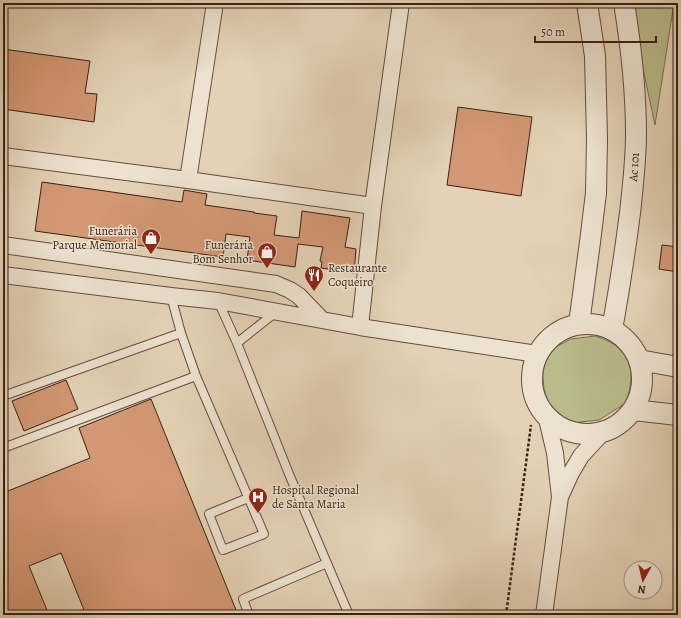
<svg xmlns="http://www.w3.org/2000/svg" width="681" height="618" font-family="Alegreya,serif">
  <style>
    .green { fill: #baba8a; stroke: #7a6e50 }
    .building { fill: #d39875; stroke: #3b2115 }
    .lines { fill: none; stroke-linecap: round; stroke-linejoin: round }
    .service-casing { stroke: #654d3d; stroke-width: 10 }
    .minor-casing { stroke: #654d3d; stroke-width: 18 }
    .tertiary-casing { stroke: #654d3d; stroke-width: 22 }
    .path { stroke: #3b2115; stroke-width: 2.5; stroke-dasharray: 3 2; stroke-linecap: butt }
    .service { stroke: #ede2d0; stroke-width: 8 }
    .minor { stroke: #ede2d0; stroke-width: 16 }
    .tertiary { stroke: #ede2d0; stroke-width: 20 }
    .labels { text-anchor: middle; stroke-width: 3; stroke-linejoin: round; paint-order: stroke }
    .street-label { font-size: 12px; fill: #3b2115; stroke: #ede2d0 }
    .poi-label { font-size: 12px; fill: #3b2115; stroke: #ede2d0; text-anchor: end }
  </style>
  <rect width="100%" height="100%" fill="#e4d2b6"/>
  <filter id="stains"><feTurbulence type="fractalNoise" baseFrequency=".005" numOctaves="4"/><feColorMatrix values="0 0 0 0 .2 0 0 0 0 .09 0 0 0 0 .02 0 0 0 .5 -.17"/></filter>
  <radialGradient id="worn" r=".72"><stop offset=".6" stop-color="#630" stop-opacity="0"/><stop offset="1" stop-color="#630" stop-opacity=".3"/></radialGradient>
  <!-- green -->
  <path class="green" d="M629 3H674L655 125Z
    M595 336C600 338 607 340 612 343 636 359 633 378 626 403L599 420 570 423 551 411 544 389 542 369 553 348 571 339Z"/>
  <!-- building -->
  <path class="building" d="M3 49 90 61 85 93 97 94 94 122 3 109Z
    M458 107 532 117 521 196 447 185Z
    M42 182 182 202 184 190 207 194 205 205 254 212V213L277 216 274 235 299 238 302 211 350 218 345 247 356 249 354 273 321 268 322 262 320 261 323 247 298 244 295 267 247 260 250 237 226 234 223 257 151 247 35 231Z
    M662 245 678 247V272L659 269Z
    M66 380 78 409 24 431 12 401Z
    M151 399 238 615H86L61 553 29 566 49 615H6L3 609V493L90 458 79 428Z"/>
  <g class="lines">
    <defs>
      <path id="service" d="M171 296 181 333 196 376 264 534 223 550 209 514 248 498
        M218 301 237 343 276 312
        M237 343 289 474 349 615
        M3 396 181 333
        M3 448 196 376
        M249 615 243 599 327 563"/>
      <path id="minor" d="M3 156 188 180 373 206 360 327
        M188 180 215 3
        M373 206 401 3
        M3 245 276 284 290 290 299 296 322 320
        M3 275 171 296 218 301 360 327 537 354
        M547 419 555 453 560 497 571 473 581 456 603 432
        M544 615 560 497"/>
      <path id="tertiary" d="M532 379a55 55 0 1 1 110 0a55 55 0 1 1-110 0Z
        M579 324 590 242 596 193 597 138 595 56 587 3
        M612 330C619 291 625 252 630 213 633 186 636 160 636 134 636 90 631 46 624 3
        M639 360 678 367
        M633 410 678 415"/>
    </defs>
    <!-- service casing -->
    <use href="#service" class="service-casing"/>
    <!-- minor casing -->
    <use href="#minor" class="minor-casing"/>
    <!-- tertiary casing -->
    <use href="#tertiary" class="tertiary-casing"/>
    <!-- path -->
    <path class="path" d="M533 410 534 399
      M506 615 531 425"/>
    <!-- service -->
    <use href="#service" class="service"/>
    <!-- minor -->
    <use href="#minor" class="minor"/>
    <!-- tertiary -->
    <use href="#tertiary" class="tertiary"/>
  </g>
  <!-- icons -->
  <defs>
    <symbol id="shop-pin" viewBox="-11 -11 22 30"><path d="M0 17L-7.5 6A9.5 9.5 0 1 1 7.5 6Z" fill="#8f2418" stroke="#ede2d0"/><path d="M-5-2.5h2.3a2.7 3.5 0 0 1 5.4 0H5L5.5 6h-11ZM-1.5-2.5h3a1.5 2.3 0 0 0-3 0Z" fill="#fff"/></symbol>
    <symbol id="restaurant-pin" viewBox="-11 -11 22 30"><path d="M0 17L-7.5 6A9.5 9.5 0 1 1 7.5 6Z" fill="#8f2418" stroke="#ede2d0"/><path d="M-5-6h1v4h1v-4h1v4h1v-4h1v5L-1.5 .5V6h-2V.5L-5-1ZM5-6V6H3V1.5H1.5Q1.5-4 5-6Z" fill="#fff"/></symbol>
    <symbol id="hospital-pin" viewBox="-11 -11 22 30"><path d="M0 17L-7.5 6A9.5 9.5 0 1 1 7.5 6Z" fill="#8f2418" stroke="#ede2d0"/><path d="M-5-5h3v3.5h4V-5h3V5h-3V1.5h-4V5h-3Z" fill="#fff"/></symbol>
  </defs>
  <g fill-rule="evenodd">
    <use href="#shop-pin" x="140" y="227" width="22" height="30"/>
    <use href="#shop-pin" x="256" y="241" width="22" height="30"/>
    <use href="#restaurant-pin" x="303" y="264" width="22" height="30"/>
    <use href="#hospital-pin" x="247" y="486" width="22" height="30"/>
  </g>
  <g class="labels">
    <!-- street labels -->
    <g class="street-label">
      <text transform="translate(634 167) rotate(-86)" y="4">Ac 101</text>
    </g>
    <!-- poi labels -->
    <g class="poi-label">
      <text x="137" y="235">Funerária<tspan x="137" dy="14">Parque Memorial</tspan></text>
      <text x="253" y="249">Funerária<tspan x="253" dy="14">Bom Senhor</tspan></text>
      <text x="328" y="272" text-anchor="start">Restaurante<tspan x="328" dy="14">Coqueiro</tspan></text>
      <text x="272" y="494" text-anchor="start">Hospital Regional<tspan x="272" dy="14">de Santa Maria</tspan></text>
    </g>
  </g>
  <!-- margin -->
  <rect width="681" height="618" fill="none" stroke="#e4d2b6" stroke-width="16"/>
  <rect x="4" y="4" width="673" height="610" fill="none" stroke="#3b2115" stroke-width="2"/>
  <rect x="8" y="8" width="665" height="602" fill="none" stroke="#3b2115"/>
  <!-- north arrow -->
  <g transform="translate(643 580) rotate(188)"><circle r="19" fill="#ede2d0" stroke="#a69585"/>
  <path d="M0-3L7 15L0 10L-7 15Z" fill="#8f2418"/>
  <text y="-6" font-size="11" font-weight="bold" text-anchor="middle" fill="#3b2115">N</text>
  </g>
  <!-- scale -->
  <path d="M535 36v6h121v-6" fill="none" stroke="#3b2115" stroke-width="2"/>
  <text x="541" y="36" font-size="12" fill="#3b2115" stroke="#ede2d0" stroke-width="3" paint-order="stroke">50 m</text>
  <rect width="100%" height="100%" filter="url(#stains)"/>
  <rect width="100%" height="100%" fill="url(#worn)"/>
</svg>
